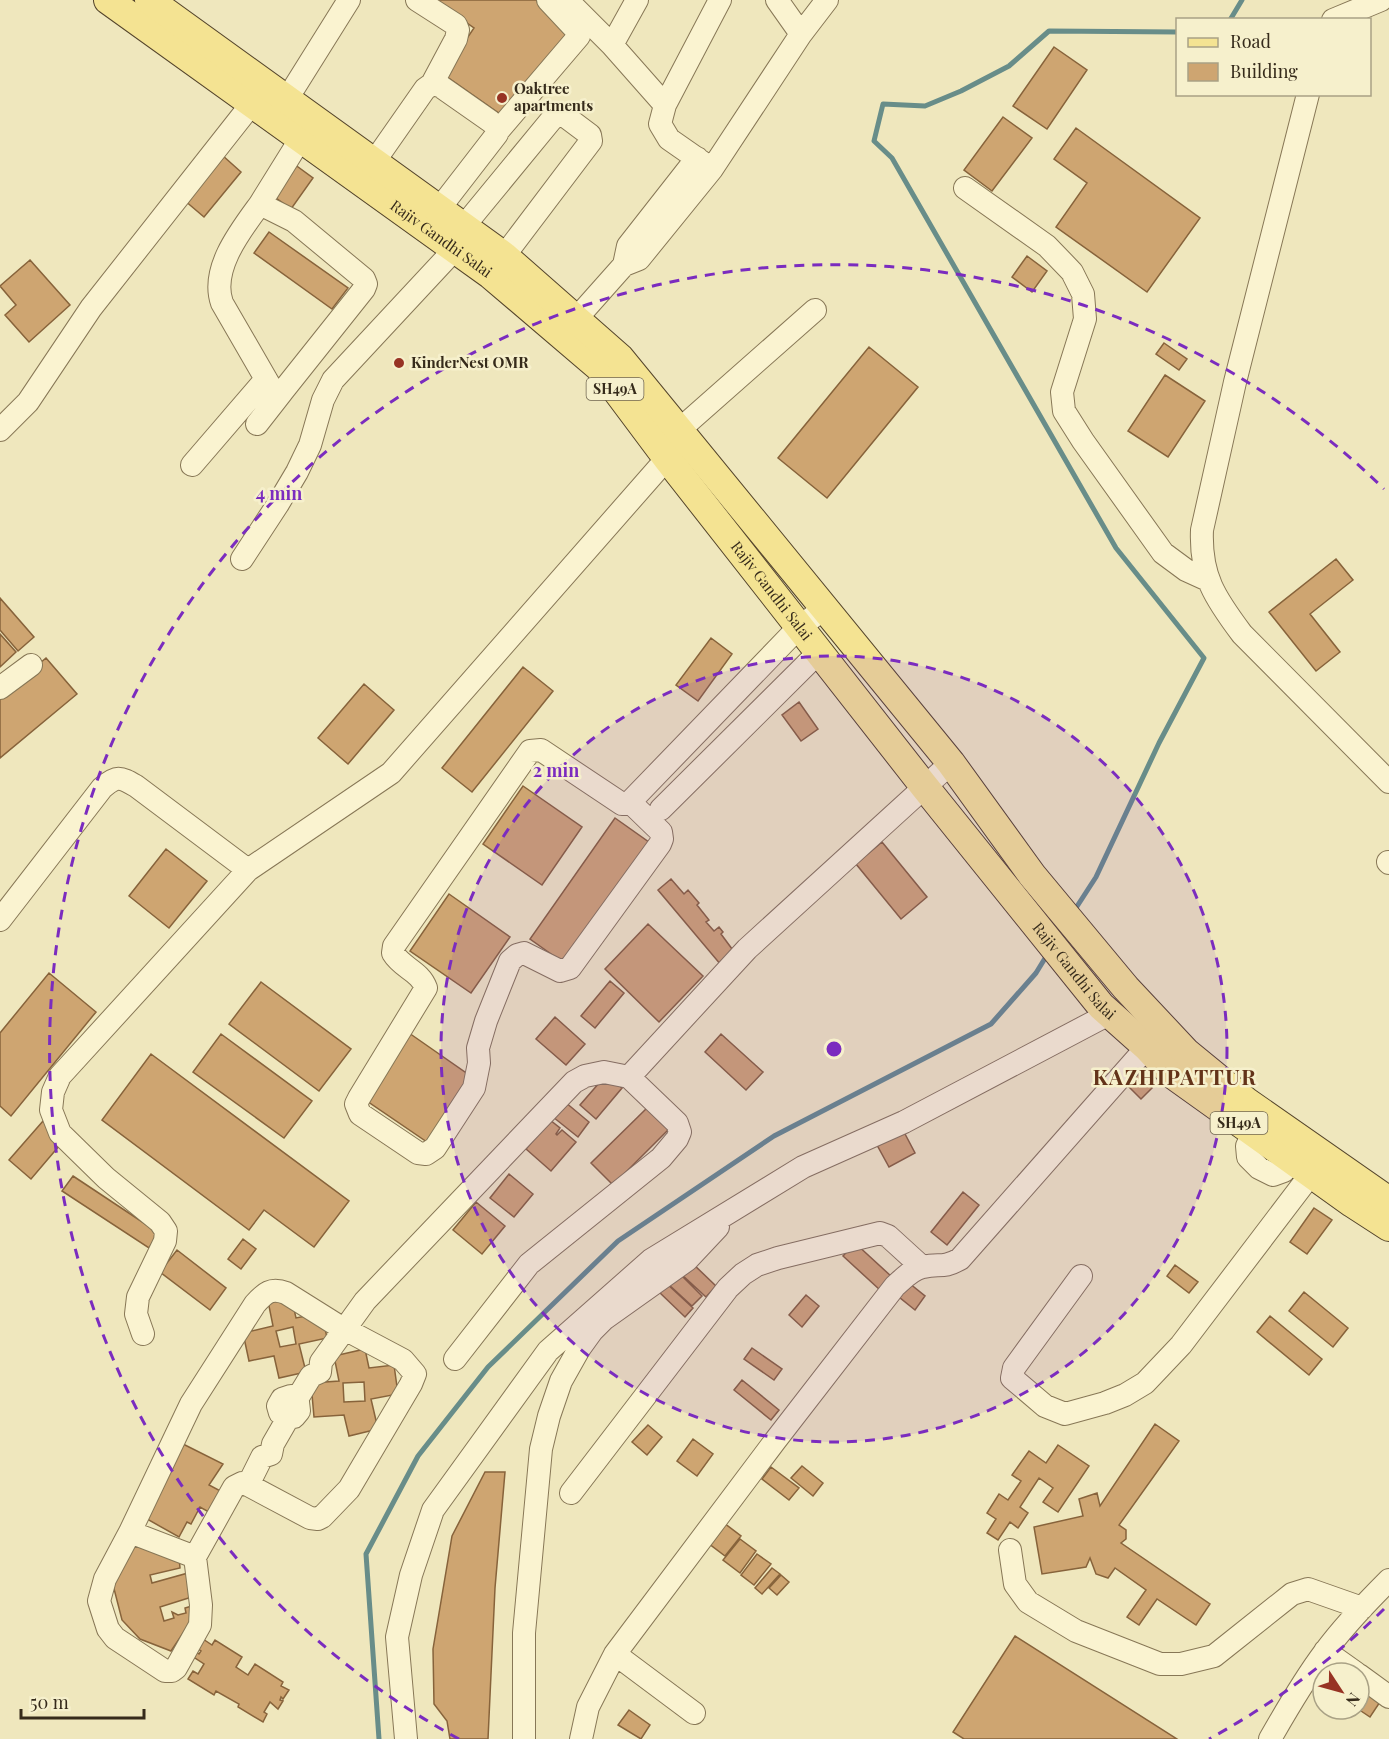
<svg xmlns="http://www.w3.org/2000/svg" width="1389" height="1739" font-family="'Playfair Display',serif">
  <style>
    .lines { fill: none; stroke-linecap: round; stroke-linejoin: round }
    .stream { stroke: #688d89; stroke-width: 5 }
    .building { fill: #cea571; stroke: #87633b; stroke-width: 1.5; fill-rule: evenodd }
    .minor-casing { stroke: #877756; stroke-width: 24 }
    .major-casing { stroke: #54442b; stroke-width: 30 }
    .minor { stroke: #faf3d0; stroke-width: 22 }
    .major { stroke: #f4e392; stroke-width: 28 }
    .ring { fill: none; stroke: #7b2cbf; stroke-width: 3; stroke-dasharray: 10 8 }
    .poi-dot { fill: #973324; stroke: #f6f0cc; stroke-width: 2 }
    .labels { text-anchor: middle; stroke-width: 5; stroke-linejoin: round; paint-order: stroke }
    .shield { fill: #f6f0cc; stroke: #706650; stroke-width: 1.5 }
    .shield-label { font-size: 14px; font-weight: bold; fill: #362b1b }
    .poi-label { font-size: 15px; font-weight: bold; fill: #362b1b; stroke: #f6f0cc; text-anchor: start }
    .street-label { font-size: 15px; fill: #362b1b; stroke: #f6f0cc }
    .district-label { font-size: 21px; font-weight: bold; letter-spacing: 1.5px; fill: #633319; stroke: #f6f0cc }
    .centre { fill: #7b2cbf; stroke: #f6f0cc; stroke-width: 3 }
    .ring-label { font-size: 18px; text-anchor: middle; font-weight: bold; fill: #7b2cbf; stroke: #f6f0cc; stroke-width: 5; stroke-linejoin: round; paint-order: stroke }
  </style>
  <rect width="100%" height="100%" fill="#efe7bd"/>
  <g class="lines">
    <!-- stream -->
    <path class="stream" d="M1230 20 1242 0
      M1074 911 1096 877 1159 743 1204 658 1116 548 892 158 874 141 883 104 925 106 961 91 1009 66 1049 31 1178 32
      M379 1739 366 1554 418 1456 488 1367 618 1241 774 1136 991 1024 1036 973 1047 955"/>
  </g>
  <!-- building -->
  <path class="building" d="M434 0H537L571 30 503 116 443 74 474 28Z
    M1054 47 1087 70 1047 129 1013 106Z
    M1003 117 1032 138 992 191 964 170Z
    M1076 128 1200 218 1147 292 1056 227 1087 183 1054 159Z
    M222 155 241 172 204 217 184 200Z
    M294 164 313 178 291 209 272 195Z
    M269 232 348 288 332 309 254 253Z
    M1027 256 1047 271 1032 292 1012 277Z
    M30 260 70 305 29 342 5 315 16 305 0 286Z
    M1164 343 1187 359 1179 370 1156 354Z
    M869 347 918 387 827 498 778 458Z
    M1165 375 1205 401 1168 457 1128 431Z
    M1336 559 1353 580 1310 614 1340 652 1316 671 1269 612Z
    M0 598 34 637 18 651 0 630Z
    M0 634 16 652 0 667Z
    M711 638 732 654 698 701 676 685Z
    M46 658 77 694 0 758V697Z
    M523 667 553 691 472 792 442 768Z
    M364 684 394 710 348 764 318 738Z
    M799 702 818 729 801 741 782 715Z
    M523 786 582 827 542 885 483 844Z
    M615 818 653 845 568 966 530 939Z
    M882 842 927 897 901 919 856 864Z
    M166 849 207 881 169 928 129 896Z
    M671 879 684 894 688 890 699 903 697 905 709 920 706 922 714 931 719 927 723 932 721 934 735 953 721 965 658 890Z
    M449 894 510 937 471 993 410 951Z
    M648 924 703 976 659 1022 605 969Z
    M49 973 96 1012 11 1116 0 1106V1033Z
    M610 981 624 993 595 1028 581 1016Z
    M261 982 351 1049 319 1091 229 1024Z
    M555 1017 585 1044 566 1065 536 1039Z
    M409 1033 472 1077 427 1142 364 1099Z
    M221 1034 312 1101 284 1138 193 1072Z
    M721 1034 763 1072 746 1090 705 1052Z
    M151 1054 349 1201 314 1247 264 1210 249 1230 102 1120Z
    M1136 1072 1152 1088 1141 1099 1125 1083Z
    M606 1075 622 1088 596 1119 580 1105Z
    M565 1102 589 1122 578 1137 553 1117Z
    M650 1105 671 1127 613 1185 591 1163Z
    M550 1120 560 1128 556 1134 557 1135 562 1130 576 1142 551 1171 526 1149Z
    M43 1121 65 1139 31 1179 9 1160Z
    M904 1132 915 1153 889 1167 877 1145Z
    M509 1174 533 1194 514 1217 490 1198Z
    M73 1176 159 1233 149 1248 62 1191Z
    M963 1192 979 1205 947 1245 931 1232Z
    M476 1202 505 1226 482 1254 453 1230Z
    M1314 1208 1332 1220 1307 1254 1290 1242Z
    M243 1239 256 1249 241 1269 228 1259Z
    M855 1243 892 1277 880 1290 843 1256Z
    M177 1250 226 1288 210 1310 160 1272Z
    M691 1262 716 1286 706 1297 680 1273Z
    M1175 1265 1198 1282 1189 1293 1167 1276Z
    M678 1272 702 1296 692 1306 667 1283Z
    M666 1283 693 1308 685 1317 658 1291Z
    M909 1283 925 1296 915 1310 899 1297Z
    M1304 1292 1348 1328 1333 1347 1289 1311Z
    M806 1295 819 1306 802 1327 789 1315Z
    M291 1296 296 1318 322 1313 327 1338 299 1344 306 1372 279 1378 274 1356 249 1361 243 1333 273 1326 268 1301ZM293 1327 296 1344 280 1347 276 1331Z
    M1270 1316 1322 1359 1309 1375 1257 1332Z
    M752 1348 782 1369 774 1380 744 1359Z
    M365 1349 369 1368 394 1365 398 1394 371 1399 378 1429 349 1436 344 1415 314 1417 311 1383 339 1381 334 1356ZM364 1382 365 1401 344 1402 343 1383Z
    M742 1380 779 1410 771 1420 734 1390Z
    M1155 1424 1179 1441 1119 1525 1126 1530V1539L1121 1543 1210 1604 1196 1625 1157 1599 1139 1625 1127 1617 1146 1590 1115 1568 1108 1578 1096 1574 1090 1558 1086 1567 1042 1574 1034 1527 1083 1516 1079 1499 1097 1493 1100 1506Z
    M648 1425 662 1437 647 1455 632 1442Z
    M693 1439 713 1454 697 1476 677 1461Z
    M181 1443 223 1464 209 1485 228 1495 216 1516 200 1507 191 1524 187 1522 179 1537 147 1519Z
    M1058 1445 1089 1466 1058 1512 1043 1502 1053 1488 1039 1478 1020 1507 1028 1513 1018 1528 1010 1522 998 1540 987 1533 996 1519 987 1513 999 1494 1008 1500 1021 1481 1012 1475 1029 1451 1046 1463Z
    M802 1466 823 1483 813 1496 791 1478Z
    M771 1467 799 1488 789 1500 762 1479Z
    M485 1472H505L495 1588 488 1739H450L447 1721 434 1704 433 1649 452 1536Z
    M724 1523 741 1536 725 1556 708 1543Z
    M140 1538 179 1557 180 1568 150 1575 152 1583 188 1573 195 1596 160 1607 164 1621 174 1618 172 1612 178 1615 186 1613 185 1608 192 1606 196 1614 171 1651 140 1639 122 1620 111 1577Z
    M740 1539 756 1551 740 1573 723 1560Z
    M757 1554 771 1564 754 1585 741 1575Z
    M772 1568 780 1574 762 1594 755 1588Z
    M781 1575 789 1582 777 1595 769 1588Z
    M1015 1636 1177 1739H964L953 1732Z
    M203 1639 212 1645 215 1640 242 1657 236 1667 248 1675 255 1664 283 1682 281 1686 289 1690 283 1699 281 1697 280 1700 283 1701 278 1709 270 1702 264 1712 267 1714 263 1722 238 1707 239 1704 216 1691 214 1695 188 1679 193 1671 198 1674 204 1664 192 1656 195 1651 199 1654 201 1651 197 1648Z
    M1366 1688 1382 1699 1370 1717 1358 1709 1359 1699Z
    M629 1710 650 1725 641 1739 618 1725Z"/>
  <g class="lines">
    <defs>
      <path id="minor" d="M417 0 456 25 458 30 456 39 432 84
        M637 0 612 45 665 105
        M777 0 801 34
        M570 3 612 45
        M1333 20 1381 0
        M1308 94 1235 382 1202 530C1200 576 1215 598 1242 634L1389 782
        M287 99 349 0
        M498 131 579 36 578 32 548 0
        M374 162 425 89 432 84 440 86 490 121 497 127V134L439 209
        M712 169 669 139 660 124 665 105 720 0
        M965 188 1047 246 1072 272 1083 294 1085 319 1062 392 1064 411 1083 441 1163 553 1186 570 1208 580
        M260 204 294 221 364 279 366 284 364 289 282 392 275 391 270 386 222 303C210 269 241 230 260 204Z
        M260 204 301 138
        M464 226 552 119 559 115 566 117 590 135 591 141 504 256
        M624 265 628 246 697 158
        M576 319 624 265 639 259 712 169 801 34 827 0
        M257 424 282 392
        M0 430 28 402 91 308 261 92
        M678 431 815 310
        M192 465 266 379
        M242 559 278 504 297 472 310 445 323 400 333 380 455 249
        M0 688 31 665
        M630 802 661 832 662 839 660 844 570 968 560 971 524 953 517 955 510 961 486 1021 478 1048 479 1063 474 1088 435 1148 426 1154 418 1153 360 1114 356 1104 359 1098 426 988C420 971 402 968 393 953L394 946 530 751 541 750 622 804H628L799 627 824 609
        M661 809 819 652
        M1388 862 1389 863
        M0 920 102 788C117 775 120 777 136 786L248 870
        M629 1077 747 949 951 763
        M1254 1133 1247 1146 1248 1157 1259 1168 1273 1175 1284 1171 1293 1161
        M1081 1276 1014 1368 1012 1378 1045 1406 1065 1414 1105 1403 1125 1395 1145 1383 1181 1345 1311 1174
        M143 1334 136 1314 138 1297 165 1241 166 1231 160 1222 106 1178 60 1133 51 1110 53 1092 60 1076 248 870 391 773 677 447
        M297 1399 311 1376 320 1372 321 1362 365 1301 574 1082 585 1076 604 1072 629 1077 677 1123 680 1132 677 1139 661 1158 529 1264 455 1359
        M248 1485 262 1457 271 1454 273 1444 288 1418 294 1417 299 1411 298 1402 291 1396 282 1399 278 1406 280 1413 288 1418
        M571 1493 728 1288 743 1274 757 1265 778 1258 880 1233 888 1236 922 1267
        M130 1532 191 1404 255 1304C265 1293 271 1287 286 1293L337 1325 403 1360 415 1374 411 1384 349 1489 322 1517 318 1519 310 1518 248 1485 242 1483 234 1487 195 1557 201 1605 200 1625 176 1668 172 1671H165L115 1638 108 1629 99 1601 105 1579 130 1532 195 1557
        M1010 1550 1015 1584 1028 1602 1076 1631 1160 1664H1181L1214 1656 1292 1594 1308 1589 1362 1608
        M1325 1651 1356 1673
        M615 1654 694 1713
        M1359 1675 1389 1697
        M406 1739 397 1637 411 1575 433 1510 548 1351 651 1260 803 1167 904 1122 1109 1014
        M524 1739V1633L541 1449 549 1416 561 1381 579 1349 592 1331 604 1319 687 1260 718 1227
        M581 1739 588 1707 615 1654 775 1441 895 1286C903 1279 912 1269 923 1267 940 1263 942 1269 960 1259L1147 1047
        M1270 1739C1287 1709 1304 1680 1324 1653 1343 1627 1366 1603 1389 1580"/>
      <g id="major">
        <path id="s1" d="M108 0 491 275 599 367 667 458 924 786 1101 1006 1147 1047 1172 1074 1352 1203 1389 1227"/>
        <path d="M149 0 504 256 620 358 951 763 1032 875 1126 988 1186 1052 1247 1102 1389 1201"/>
      </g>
    </defs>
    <!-- minor casing -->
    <use href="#minor" class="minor-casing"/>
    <!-- major casing -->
    <use href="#major" class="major-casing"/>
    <!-- minor -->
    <use href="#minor" class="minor"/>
    <!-- major -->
    <use href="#major" class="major"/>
  </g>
  <!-- distance rings -->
  <circle cx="834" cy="1049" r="393" fill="#7b2cbf" fill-opacity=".12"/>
  <g class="ring">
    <circle cx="834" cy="1049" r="393"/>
    <path d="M1384 1609A785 785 0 0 1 1209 1739M459 1739A785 785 0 1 1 1384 489"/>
  </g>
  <!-- markers -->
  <g class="poi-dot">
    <circle cx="502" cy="98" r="6"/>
    <circle cx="399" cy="363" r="6"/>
  </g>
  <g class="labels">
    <!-- shield labels -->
    <g class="shield">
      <rect x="586.5" y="378" width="57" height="22" rx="4.5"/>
      <rect x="1210.5" y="1112" width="57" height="22" rx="4.5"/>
    </g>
    <g class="shield-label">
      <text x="615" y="394">SH49A</text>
      <text x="1239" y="1128">SH49A</text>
    </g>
    <!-- poi labels -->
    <g class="poi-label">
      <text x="514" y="94">Oaktree<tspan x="514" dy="17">apartments</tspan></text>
      <text x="411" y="368">KinderNest OMR</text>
    </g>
    <!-- street labels -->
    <g class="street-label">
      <text dy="5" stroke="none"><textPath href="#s1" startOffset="410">Rajiv Gandhi Salai</textPath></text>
      <text dy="5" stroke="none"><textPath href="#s1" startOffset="896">Rajiv Gandhi Salai</textPath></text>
      <text dy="5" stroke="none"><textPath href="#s1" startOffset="1382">Rajiv Gandhi Salai</textPath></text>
    </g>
    <!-- district labels -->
    <g class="district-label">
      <text x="1175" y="1085">KAZHIPATTUR</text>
    </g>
  </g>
  <circle cx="834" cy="1049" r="9" class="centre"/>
  <g class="ring-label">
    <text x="279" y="500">4 min</text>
    <text x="556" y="777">2 min</text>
  </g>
  <!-- legend -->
  <rect x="1176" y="18" width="195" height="78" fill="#f6f0cc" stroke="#a9a185" stroke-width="1.5"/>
  <rect x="1188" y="38" width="30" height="9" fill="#f4e392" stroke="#a9a185" stroke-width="1.5"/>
  <text x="1230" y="48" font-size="18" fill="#362b1b">Road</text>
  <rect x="1188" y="63" width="30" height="18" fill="#cea571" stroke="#a9a185" stroke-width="1.5"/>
  <text x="1230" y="78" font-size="18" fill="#362b1b">Building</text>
  <!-- north arrow -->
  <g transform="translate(1341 1691) rotate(126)"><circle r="28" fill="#f6f0cc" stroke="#a9a185" stroke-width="1.5"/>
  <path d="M0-4.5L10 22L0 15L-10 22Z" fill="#973324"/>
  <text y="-9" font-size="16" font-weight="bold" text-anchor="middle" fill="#362b1b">N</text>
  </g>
  <!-- scale -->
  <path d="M21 1709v9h123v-9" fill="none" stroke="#362b1b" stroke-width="3"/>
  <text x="30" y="1709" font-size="18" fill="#362b1b" stroke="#f6f0cc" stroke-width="4.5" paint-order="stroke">50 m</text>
</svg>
